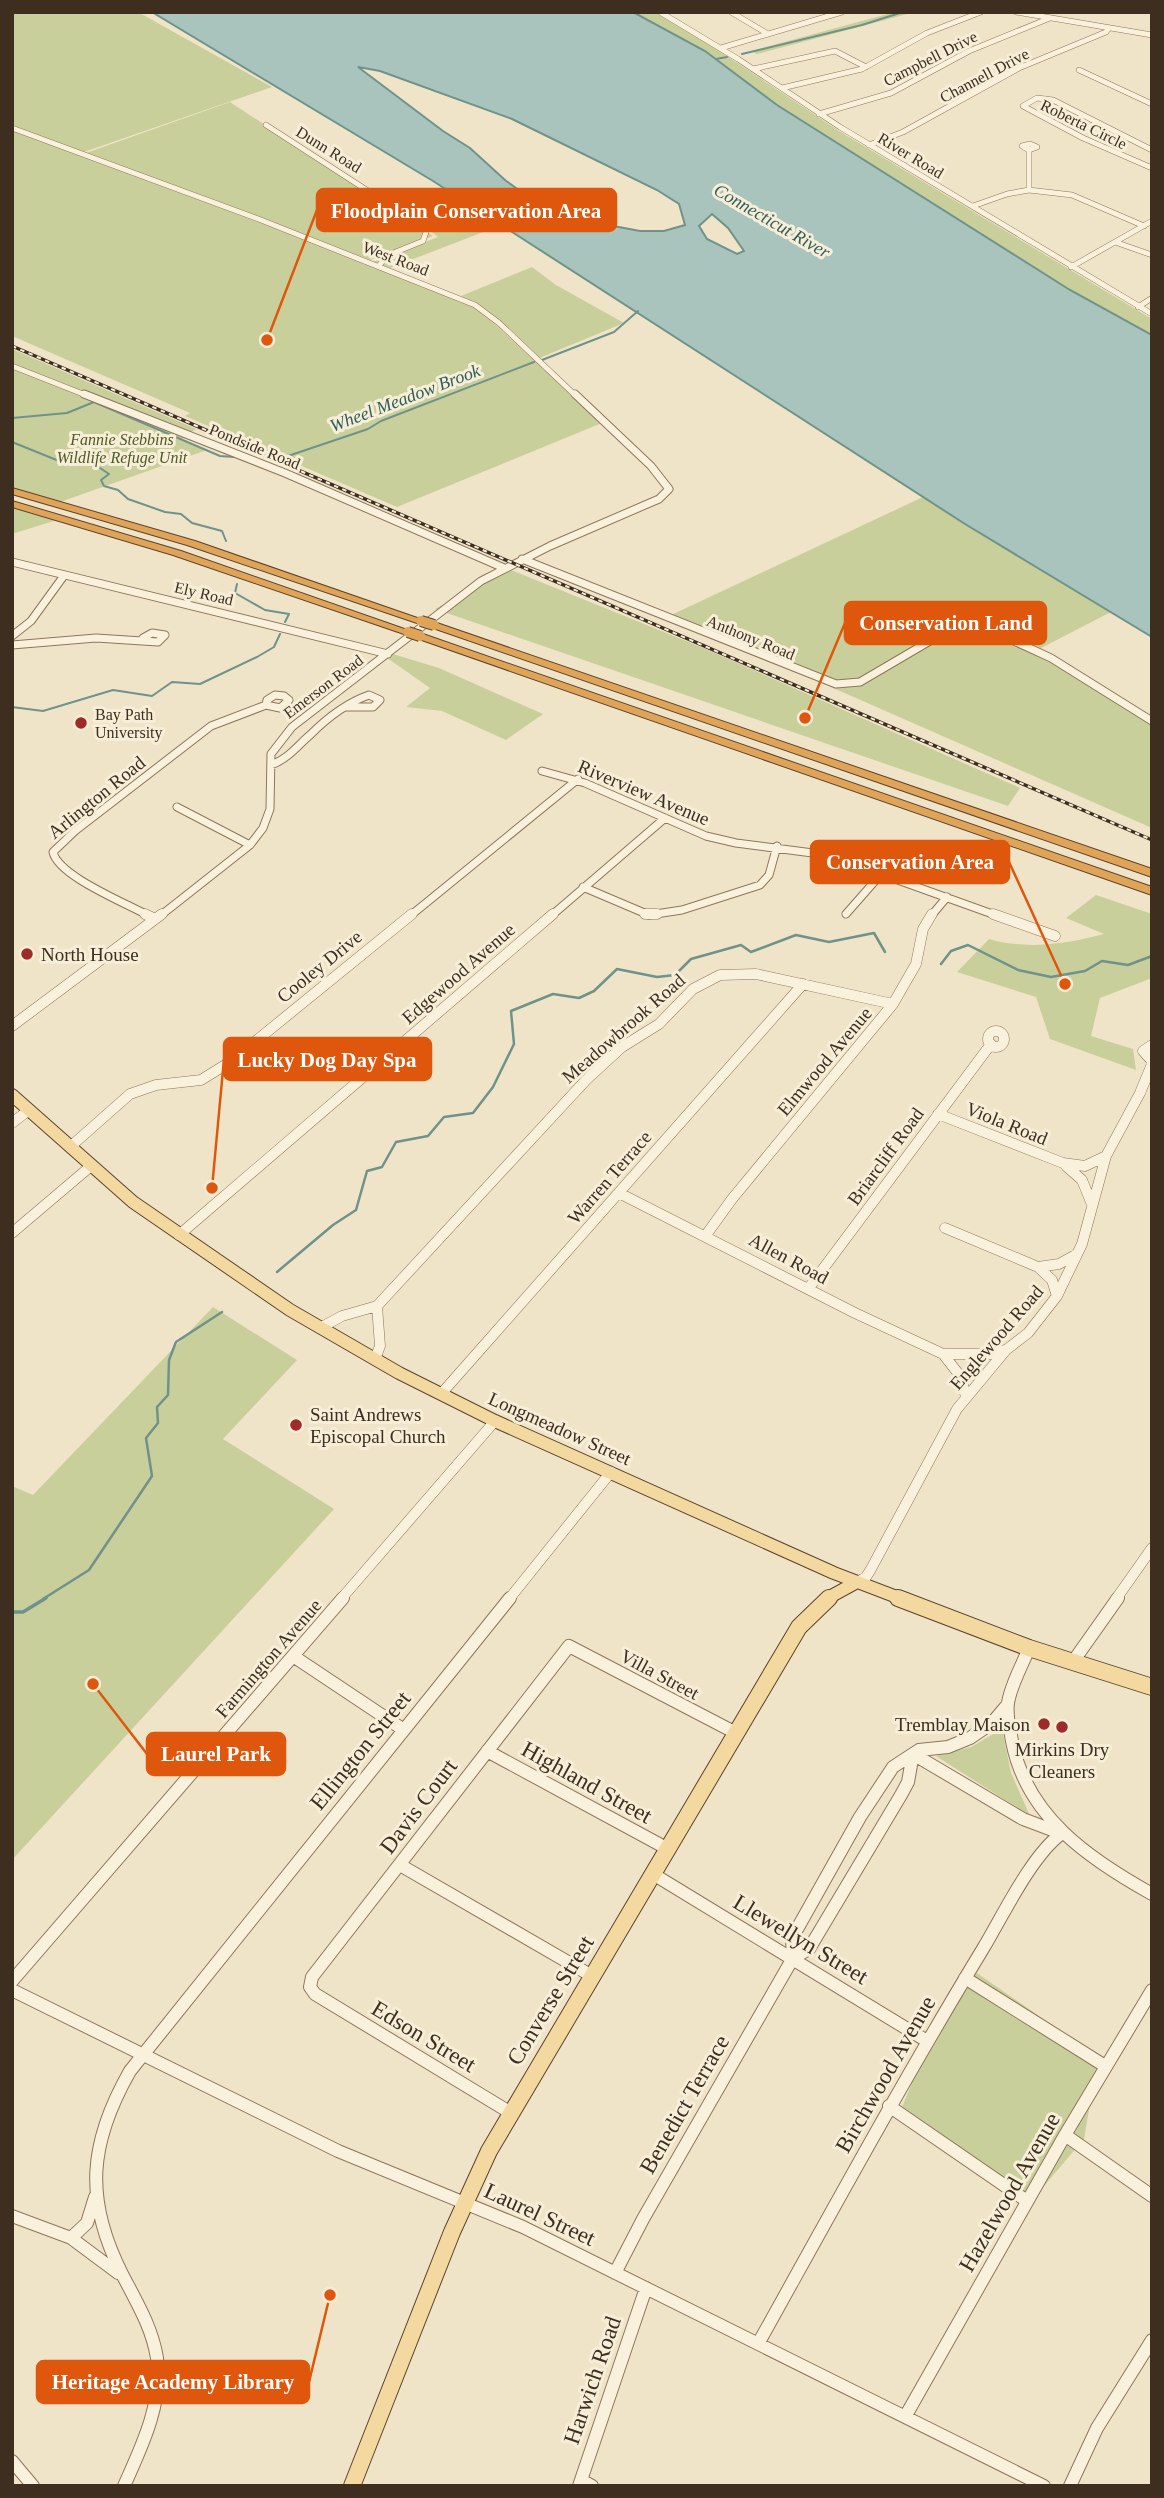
<svg xmlns="http://www.w3.org/2000/svg" width="1164" height="2498" font-family="Georgia,serif">
  <style>
    .green { fill: #c9cf9b }
    .water { fill: #a9c4bc; stroke: #6f938a; stroke-width: 2; fill-rule: evenodd }
    .lines { fill: none; stroke-linecap: round; stroke-linejoin: round }
    .stream-far2 { stroke: #6f938a; stroke-width: 2 }
    .stream-far1 { stroke: #6f938a; stroke-width: 2.5 }
    .stream { stroke: #6f938a; stroke-width: 3.5 }
    .minor-far3-casing { stroke: #8d765c; stroke-width: 6 }
    .minor-far2-casing { stroke: #8d765c; stroke-width: 9 }
    .minor-far1-casing { stroke: #8d765c; stroke-width: 11 }
    .minor-casing { stroke: #8d765c; stroke-width: 14 }
    .major-far1-casing { stroke: #5b4430; stroke-width: 14 }
    .major-casing { stroke: #5b4430; stroke-width: 18 }
    .highway-casing { stroke: #5b4430; stroke-width: 2 }
    .minor-far3 { stroke: #faf1dc; stroke-width: 5 }
    .minor-far2 { stroke: #faf1dc; stroke-width: 7 }
    .minor-far1 { stroke: #faf1dc; stroke-width: 10 }
    .minor { stroke: #faf1dc; stroke-width: 12 }
    .major-far1 { stroke: #f3d9a0; stroke-width: 12 }
    .major { stroke: #f3d9a0; stroke-width: 16 }
    .highway { fill: #e0a458; fill-rule: evenodd }
    .rail-casing { stroke: #3d2e20; stroke-width: 3.5 }
    .rail { stroke: #f7eed8; stroke-width: 2; stroke-dasharray: 4.5; stroke-linecap: butt }
    .highway-bridge-casing { stroke: #5b4430; stroke-width: 12; stroke-linecap: butt }
    .highway-bridge { stroke: #e0a458; stroke-width: 10 }
    .poi-dot { fill: #9e2a2b; stroke: #f7eed8; stroke-width: 2.5 }
    .labels { text-anchor: middle; stroke-width: 6; stroke-linejoin: round; paint-order: stroke }
    .far-street-label { font-size: 16px; fill: #3d2e20; stroke: #f7eed8 }
    .far-park-label { font-size: 16px; font-style: italic; fill: #4d5a26; stroke: #f7eed8 }
    .far-poi-label { font-size: 16px; fill: #3d2e20; stroke: #f7eed8; text-anchor: start }
    .far-water-label { font-size: 18px; font-style: italic; fill: #2f5d5a; stroke: #f7eed8 }
    .street-label { font-size: 19px; fill: #3d2e20; stroke: #f7eed8 }
    .poi-label { font-size: 19px; fill: #3d2e20; stroke: #f7eed8; text-anchor: start }
    .near-street-label { font-size: 23px; fill: #3d2e20; stroke: #f7eed8 }
    .leader { fill: none; stroke: #df570d; stroke-width: 2.5 }
    .callout-dot { fill: #df570d; stroke: #f7eed8; stroke-width: 2.5 }
    .callout { fill: #df570d; stroke: #df570d; stroke-width: 2.5 }
    .callout-label { font-size: 21px; text-anchor: middle; font-weight: bold; fill: #fff }
  </style>
  <rect width="100%" height="100%" fill="#f0e4c8"/>
  <!-- green -->
  <path class="green" d="M12 12H138L272 87 84 152 12 126Z
    M633 12H654L712 46 839 131 1152 319V335L1070 290 777 105 705 51Z
    M895 12H915L757 54 751 51Z
    M230 102 433 236 370 260 86 153Z
    M12 129 472 303 602 423 397 507 185 416 190 413 12 336Z
    M441 193 486 231 390 268 373 262 438 237 399 206Z
    M532 267 556 285 624 323 537 359 475 302 461 296Z
    M12 349 196 429 182 439 207 450 49 506 12 495Z
    M923 497 1111 612 1041 648 1072 666 1152 723V828L669 616Z
    M12 503 57 520 12 534Z
    M511 570 701 647 1020 788 1008 806 435 609Z
    M373 648 439 668 543 714 506 740 442 711 406 707 430 688Z
    M1096 895 1152 914V978L1100 998 1091 1036 1133 1049 1136 1070 1050 1039 1036 997 957 972 989 939C1027 950 1066 944 1104 934L1066 918Z
    M213 1307 297 1360 223 1439 334 1509 12 1860V1486L33 1495Z
    M1002 1729 1011 1773 1030 1816 936 1756 971 1747Z
    M977 1973 1098 2057 1084 2139 1033 2199 900 2112 938 2019Z"/>
  <!-- water -->
  <path class="water" d="M152 12H633L705 51 777 105 1070 290 1152 335V637L965 524 433 181ZM358 67 380 71 512 119 657 190 679 204 685 225 664 231H640L587 221 545 209 505 180 470 148 443 131ZM712 214 728 228 744 251 737 254 707 239 699 226Z"/>
  <g class="lines">
    <!-- stream-far2 -->
    <path class="stream-far2" d="M742 54 862 25 903 12
      M716 59 727 57
      M542 360 614 332 638 311
      M12 418 67 413 94 402 220 456 234 457
      M12 442 64 463 94 464 109 474 101 480 104 486 118 490 128 499 165 512 181 514 192 523 222 531 226 541
      M285 457 368 429 381 421 534 362
      M237 584 235 593 265 610 289 614 285 622
      M12 707 43 711 113 690 152 696 172 682 200 684 257 657 274 647 280 634"/>
    <!-- stream-far1 -->
    <path class="stream-far1" d="M941 964 951 951 968 945 1018 970 1051 977 1085 971 1102 961 1128 965 1152 956
      M277 1272 333 1225 356 1210 367 1171 382 1167 396 1142 428 1136 444 1117 473 1113 493 1087 514 1044 511 1011 553 994 579 998 594 991 617 969 657 977 675 975 691 959 741 945 751 952 796 935 829 942 874 933 885 952
      M43 1599 89 1570 152 1476 146 1438 158 1423 157 1407 168 1395 169 1360 176 1342 222 1312"/>
    <!-- stream -->
    <path class="stream" d="M12 1612H23L46 1598"/>
    <defs>
      <path id="minor-far3" d="M660 12 738 59 840 127 1152 314
        M731 12 768 34
        M1016 12 1152 35
        M721 48 842 12
        M753 69 835 51 866 67
        M1079 70 1152 104
        M782 88 862 69 927 33 981 12
        M819 114 891 93 969 51 1050 18
        M266 125 427 229 423 241 386 256 379 266
        M12 128 261 220 475 305 499 323 576 396
        M1030 144 1037 147 1029 150 1022 146Z
        M869 145 903 132 1019 68 1106 32 1109 28
        M1152 150 1053 100 1037 98 1023 106 1083 138 1152 168
        M1029 190 1072 195 1144 226
        M973 206 1007 194 1029 190V150
        M1115 242 1152 255
        M1071 267 1152 221
        M1138 307 1152 298
        M12 366 88 396"/>
      <path id="minor-far2" d="M84 394 285 473 504 568
        M522 559 836 684 860 682 952 628 979 625 1051 658 1152 721
        M12 562 388 654
        M12 636 31 621 63 577
        M12 645 96 638 158 642 165 635 152 633 143 638
        M275 695 284 696 289 700 280 708 266 705 267 700Z
        M271 765C288 759 297 746 310 735 327 718 346 703 369 695L380 700 373 707H346
        M542 771 585 783 706 836 736 843 828 855 998 916
        M177 807 250 845
        M583 887 649 915 682 910 760 885 769 875 777 846
        M846 914 882 873
        M149 916C126 903 58 876 53 852L75 831 211 726 266 705
        M160 916 250 845 263 828 270 809 271 754 292 727 481 581 550 546 659 499 669 489 651 466 575 394
        M410 916 578 779
        M551 916 665 818
        M931 916 947 897"/>
      <path id="minor-far1" d="M145 914 155 919
        M645 914H657
        M993 914 1055 936
        M12 1026 162 914
        M988 1039a8 8 0 1 1 16 0a8 8 0 1 1-16 0Z
        M1152 1045 1143 1051 1152 1061
        M938 1114 1063 1163 1085 1166 1106 1156
        M12 1123 29 1110
        M70 1147 130 1094 156 1085 201 1080 230 1062 412 914
        M1066 1166 1082 1180 1091 1202
        M619 1193 855 1313 943 1354 961 1377 966 1397
        M945 1228 1038 1267 1059 1264 1077 1254
        M12 1233 91 1166
        M179 1235 553 914
        M706 1235 732 1199 893 1004 916 964 923 929 932 914
        M1038 1267 1052 1280 1057 1296
        M808 1289 991 1044
        M320 1328 342 1316 377 1306
        M943 1354H994L1005 1350
        M375 1359 380 1346 377 1306 586 1080 622 1047 659 1024 693 989 720 975 756 974 893 1004
        M441 1394 803 984
        M857 1582 866 1577 871 1569 957 1409 1006 1350 1028 1333 1057 1296 1082 1244 1106 1156 1140 1093 1152 1064
        M341 1599 495 1421
        M509 1599 611 1472
        M1116 1599 1152 1548"/>
      <path id="minor" d="M1029 1648C1022 1666 1011 1684 1008 1703 1006 1715 1010 1729 1012 1741 1026 1816 1089 1859 1152 1894
        M293 1656 404 1730
        M1072 1663 1118 1598
        M487 1751 668 1849
        M913 1754 1023 1819 1060 1833
        M400 1865 592 1976
        M653 1874 927 2041
        M793 1958 792 1938 860 1817 893 1767 919 1750 948 1747 970 1738 992 1723 1008 1704
        M965 1978 1105 2066
        M12 1981 343 1598
        M12 1990 338 2151 523 2227 1044 2486
        M889 2106 1027 2201
        M511 2113 315 1994 310 1987 312 1977 569 1646 736 1733
        M1065 2135 1152 2196
        M12 2216 71 2238 87 2223 95 2197
        M71 2238 118 2273
        M615 2273 643 2219 793 1958 809 1949 901 1795 908 1782 913 1754
        M758 2344C832 2211 905 2077 984 1947 1003 1915 1032 1855 1061 1834
        M905 2417 1065 2135 1152 1990
        M12 2461 33 2486
        M581 2480 592 2486
        M124 2486C142 2446 163 2403 157 2358 152 2327 136 2301 122 2274 84 2199 89 2143 130 2071L510 1598
        M579 2486 646 2288
        M1070 2486 1097 2428 1152 2340"/>
      <path id="major-far1" d="M12 1095 133 1202 290 1310 399 1373 495 1421 834 1573 902 1599
        M826 1599 857 1582"/>
      <path id="major" d="M898 1598 1029 1648 1152 1687
        M352 2486 452 2232 489 2151 799 1627 829 1598"/>
      <path id="highway" d="M12 488 195 541 426 621 425 623H417L187 545 12 494Z
        M12 501 181 551 413 632 408 635 404 634 173 555 12 507Z
        M434 622 1152 869V877L430 627V623Z
        M420 633 1152 887V895L416 638V634Z"/>
    </defs>
    <!-- minor-far3 casing -->
    <use href="#minor-far3" class="minor-far3-casing"/>
    <!-- minor-far2 casing -->
    <use href="#minor-far2" class="minor-far2-casing"/>
    <!-- minor-far1 casing -->
    <use href="#minor-far1" class="minor-far1-casing"/>
    <!-- minor casing -->
    <use href="#minor" class="minor-casing"/>
    <!-- major-far1 casing -->
    <use href="#major-far1" class="major-far1-casing"/>
    <!-- major casing -->
    <use href="#major" class="major-casing"/>
    <!-- highway casing -->
    <use href="#highway" class="highway-casing"/>
    <!-- minor-far3 -->
    <use href="#minor-far3" class="minor-far3"/>
    <!-- minor-far2 -->
    <use href="#minor-far2" class="minor-far2"/>
    <!-- minor-far1 -->
    <use href="#minor-far1" class="minor-far1"/>
    <!-- minor -->
    <use href="#minor" class="minor"/>
    <!-- major-far1 -->
    <use href="#major-far1" class="major-far1"/>
    <!-- major -->
    <use href="#major" class="major"/>
    <!-- highway -->
    <use href="#highway" class="highway"/>
    <defs>
      <path id="rail" d="M12 346 1152 840"/>
    </defs>
    <!-- rail casing -->
    <use href="#rail" class="rail-casing"/>
    <!-- rail -->
    <use href="#rail" class="rail"/>
    <defs>
      <path id="highway-bridge" d="M421 621 434 625
        M408 632 420 636"/>
    </defs>
    <!-- highway-bridge casing -->
    <use href="#highway-bridge" class="highway-bridge-casing"/>
    <!-- highway-bridge -->
    <use href="#highway-bridge" class="highway-bridge"/>
  </g>
  <!-- markers -->
  <g class="poi-dot">
    <circle cx="81" cy="723" r="7"/>
    <circle cx="27" cy="954" r="7"/>
    <circle cx="296" cy="1425" r="7"/>
    <circle cx="1044" cy="1724" r="7"/>
    <circle cx="1062" cy="1727" r="7"/>
  </g>
  <g class="labels">
    <!-- far-street labels -->
    <g class="far-street-label">
      <text transform="translate(930 58) rotate(-27)" y="6">Campbell Drive</text>
      <text transform="translate(984 75) rotate(-28)" y="6">Channell Drive</text>
      <text transform="translate(1084 124) rotate(26)" y="6">Roberta Circle</text>
      <text transform="translate(329 149) rotate(32)" y="6">Dunn Road</text>
      <text transform="translate(911 155) rotate(31)" y="6">River Road</text>
      <text transform="translate(396 258) rotate(21)" y="6">West Road</text>
      <text transform="translate(255 446) rotate(22)" y="6">Pondside Road</text>
      <text transform="translate(204 593) rotate(13)" y="6">Ely Road</text>
      <text transform="translate(751 637) rotate(22)" y="6">Anthony Road</text>
      <text transform="translate(323 686) rotate(-37)" y="6">Emerson Road</text>
    </g>
    <!-- far-park labels -->
    <g class="far-park-label">
      <text x="122" y="445">Fannie Stebbins<tspan x="122" dy="18">Wildlife Refuge Unit</tspan></text>
    </g>
    <!-- far-poi labels -->
    <g class="far-poi-label">
      <text x="95" y="720">Bay Path<tspan x="95" dy="18">University</tspan></text>
    </g>
    <!-- far-water labels -->
    <g class="far-water-label">
      <text transform="translate(772 221) rotate(30)" y="6">Connecticut River</text>
      <text transform="translate(405 398) rotate(-21)" y="6">Wheel Meadow Brook</text>
    </g>
    <!-- street labels -->
    <g class="street-label">
      <text transform="translate(644 792) rotate(23)" y="7">Riverview Avenue</text>
      <text transform="translate(96 797) rotate(-39)" y="7">Arlington Road</text>
      <text transform="translate(319 966) rotate(-39)" y="7">Cooley Drive</text>
      <text transform="translate(458 973) rotate(-41)" y="7">Edgewood Avenue</text>
      <text transform="translate(623 1028) rotate(-41)" y="7">Meadowbrook Road</text>
      <text transform="translate(824 1061) rotate(-50)" y="7">Elmwood Avenue</text>
      <text transform="translate(1007 1123) rotate(22)" y="7">Viola Road</text>
      <text transform="translate(885 1156) rotate(-54)" y="7">Briarcliff Road</text>
      <text transform="translate(609 1177) rotate(-49)" y="7">Warren Terrace</text>
      <text transform="translate(789 1258) rotate(28)" y="7">Allen Road</text>
      <text transform="translate(996 1337) rotate(-49)" y="7">Englewood Road</text>
      <text transform="translate(560 1428) rotate(24)" y="7">Longmeadow Street</text>
      <text transform="translate(268 1658) rotate(-49)" y="7">Farmington Avenue</text>
      <text transform="translate(660 1674) rotate(28)" y="7">Villa Street</text>
    </g>
    <!-- poi labels -->
    <g class="poi-label">
      <text x="41" y="961">North House</text>
      <text x="310" y="1421">Saint Andrews<tspan x="310" dy="22">Episcopal Church</tspan></text>
      <text x="1030" y="1731" text-anchor="end">Tremblay Maison</text>
      <text x="1062" y="1756" text-anchor="middle">Mirkins Dry<tspan x="1062" dy="22">Cleaners</tspan></text>
    </g>
    <!-- near-street labels -->
    <g class="near-street-label">
      <text transform="translate(360 1750) rotate(-51)" y="8">Ellington Street</text>
      <text transform="translate(587 1782) rotate(29)" y="8">Highland Street</text>
      <text transform="translate(418 1806) rotate(-53)" y="8">Davis Court</text>
      <text transform="translate(801 1939) rotate(31)" y="8">Llewellyn Street</text>
      <text transform="translate(550 2000) rotate(-59)" y="8">Converse Street</text>
      <text transform="translate(424 2036) rotate(31)" y="8">Edson Street</text>
      <text transform="translate(885 2074) rotate(-60)" y="8">Birchwood Avenue</text>
      <text transform="translate(684 2104) rotate(-60)" y="8">Benedict Terrace</text>
      <text transform="translate(1009 2192) rotate(-60)" y="8">Hazelwood Avenue</text>
      <text transform="translate(540 2214) rotate(25)" y="8">Laurel Street</text>
      <text transform="translate(592 2380) rotate(-71)" y="8">Harwich Road</text>
    </g>
  </g>
  <!-- callouts -->
  <path class="leader" d="M267 340L317 210M805 718L845 623M1065 984L1009 862M212 1188L224 1059M93 1684L147 1754M330 2295L309 2382"/>
  <g class="callout-dot">
    <circle cx="267" cy="340" r="7"/>
    <circle cx="805" cy="718" r="7"/>
    <circle cx="1065" cy="984" r="7"/>
    <circle cx="212" cy="1188" r="7"/>
    <circle cx="93" cy="1684" r="7"/>
    <circle cx="330" cy="2295" r="7"/>
  </g>
  <g class="callout">
    <rect x="317" y="189" width="299" height="42" rx="7"/>
    <rect x="845" y="602" width="201" height="42" rx="7"/>
    <rect x="811" y="841" width="198" height="42" rx="7"/>
    <rect x="224" y="1038" width="207" height="42" rx="7"/>
    <rect x="147" y="1733" width="138" height="42" rx="7"/>
    <rect x="37" y="2361" width="272" height="42" rx="7"/>
  </g>
  <g class="callout-label">
    <text x="466" y="218">Floodplain Conservation Area</text>
    <text x="946" y="630">Conservation Land</text>
    <text x="910" y="869">Conservation Area</text>
    <text x="327" y="1067">Lucky Dog Day Spa</text>
    <text x="216" y="1761">Laurel Park</text>
    <text x="173" y="2389">Heritage Academy Library</text>
  </g>
  <!-- border -->
  <rect width="1164" height="2498" fill="none" stroke="#3d2e20" stroke-width="28"/>
</svg>
